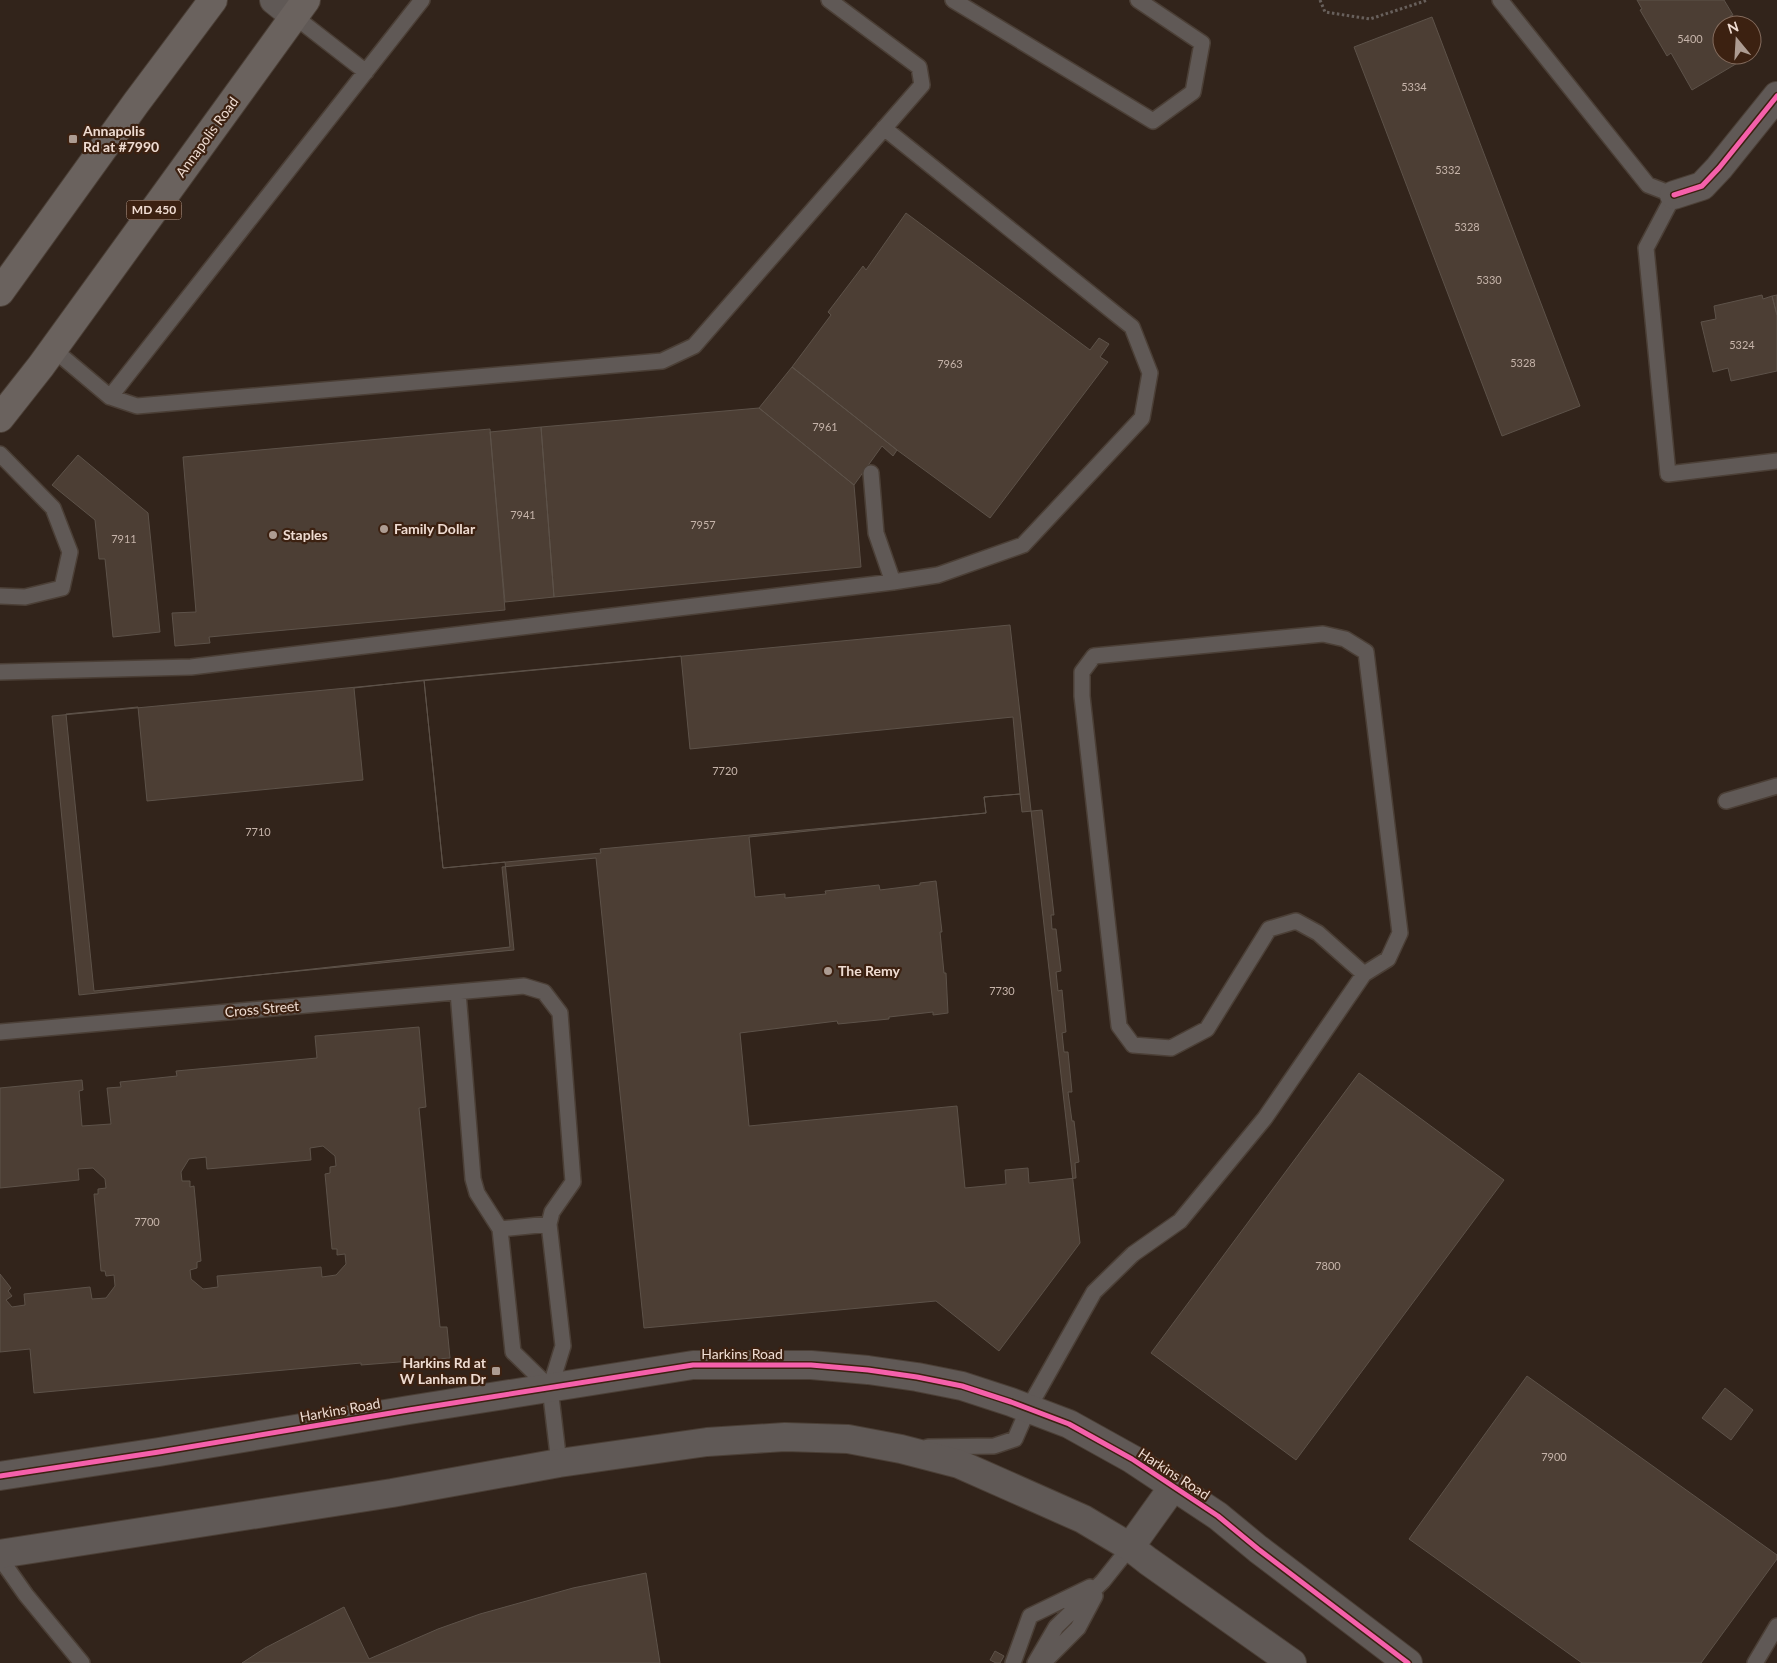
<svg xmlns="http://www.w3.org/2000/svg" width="1777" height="1663" font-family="Lato,sans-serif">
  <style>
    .building { fill: #4c3e34; stroke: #5d5249; fill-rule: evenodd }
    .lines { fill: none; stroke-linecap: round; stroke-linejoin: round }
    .service-casing { stroke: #4b3f36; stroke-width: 18 }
    .minor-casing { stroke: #4b3f36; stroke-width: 30 }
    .tertiary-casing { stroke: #4b3f36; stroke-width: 30 }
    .primary-casing { stroke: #4b3f36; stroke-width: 30 }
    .path { stroke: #68605c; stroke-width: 3; stroke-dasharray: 2.5 2.5; stroke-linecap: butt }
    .service { stroke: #605956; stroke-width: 15 }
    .minor { stroke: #605956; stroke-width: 28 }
    .tertiary { stroke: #605956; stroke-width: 28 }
    .primary { stroke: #6a625e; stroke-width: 28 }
    .cycleway-casing { stroke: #3c2111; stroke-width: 8 }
    .cycleway { stroke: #f560ab; stroke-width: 5 }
    .poi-dot { fill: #ad9c92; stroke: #3c2111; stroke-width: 2 }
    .labels { text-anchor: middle; stroke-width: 4.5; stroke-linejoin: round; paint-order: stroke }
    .number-label { font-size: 11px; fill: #c6b4aa }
    .shield { fill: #3c2111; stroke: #b9a498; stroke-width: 1 }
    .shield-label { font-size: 12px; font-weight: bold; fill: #efdcd2 }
    .poi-label { font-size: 14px; font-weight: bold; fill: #efdcd2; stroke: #3c2111; text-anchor: start }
    .street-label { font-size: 14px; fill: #efdcd2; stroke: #3c2111 }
  </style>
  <rect width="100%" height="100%" fill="#32241b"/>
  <!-- building -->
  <path class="building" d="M1637 0H1724L1733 15 1730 16 1735 25H1722V55H1751L1692 90 1671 53 1667 56 1640 10 1642 9Z
    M1432 17 1580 406 1502 436 1354 47Z
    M906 213 1090 350 1099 338 1109 344 1100 357 1108 362 990 518 897 450 792 367 831 315 828 312 863 266 866 270Z
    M1762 295 1763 299 1772 296 1777 315V371L1731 381 1728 368 1713 372 1701 322 1716 319 1714 306Z
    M1777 295V315L1772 296Z
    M792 367 897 450 893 456 882 446 854 485 759 408Z
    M759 408 854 485 861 567 554 597 541 427Z
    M541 427 554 597 505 602 490 432Z
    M490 429 505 610 209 637 210 643 175 646 172 613 196 612 183 457Z
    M78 455 148 513 160 632 113 637 105 559H99L95 520 52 485Z
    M1010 625 1080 1243 999 1351 936 1301 644 1328 596 858 502 867 510 947 79 995 52 716Z
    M681 656 690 749 1013 717 1020 794 984 797 986 813 600 849 601 853 443 868 424 680Z
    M424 680 443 868 505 862 514 950 94 991 66 714 138 707 147 801 363 780 354 688Z
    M1020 794 1022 812 1042 810 1054 915H1051L1052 929H1056L1061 971 1056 972 1058 991 1062 990 1066 1032 1062 1033 1064 1052H1068L1072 1092H1068L1072 1121H1074L1079 1162 1075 1163 1076 1178 1029 1183 1028 1168 1005 1170 1006 1184 965 1188 957 1106 749 1126 740 1033 837 1021 838 1024 889 1019V1017L933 1012V1015L948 1013 946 973H944L940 932H942L936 881 920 883V885L880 890 879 885 825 891 826 894 785 898V894L755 897 749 837 986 813 984 797Z
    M419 1027 426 1107 419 1108 440 1327H447L450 1358 361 1365V1363L34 1393 30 1349 0 1352V1274L11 1288 8 1291 12 1296 6 1300 12 1307 25 1305 24 1294 90 1287 92 1299 106 1298 115 1286 114 1275 106 1276 105 1271H101L94 1194H98V1189L106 1188 105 1179 93 1168 78 1169 79 1180 0 1188V1088L82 1080 83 1090 79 1091 82 1126 111 1124 107 1088 121 1087 120 1082 177 1076 176 1071 317 1058 315 1036ZM323 1146 335 1156 336 1166 330 1167V1173L325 1174 332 1249H337V1255L345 1254 346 1264 336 1275 322 1277 321 1267 217 1276 218 1287 203 1289 191 1279 190 1270 197 1268V1262L201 1261 194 1186 190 1187V1181H182L181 1172 189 1159 206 1157 207 1169 311 1160 310 1148Z
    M1359 1073 1504 1180 1296 1460 1151 1353Z
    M1527 1376 1777 1555V1559L1701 1663H1582L1409 1539Z
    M1725 1388 1753 1410 1731 1440 1702 1418Z
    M646 1573 660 1663H242L265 1648 344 1607 369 1659 438 1629 480 1614 573 1588Z
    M995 1651 1004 1656 1000 1663H996L990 1660Z"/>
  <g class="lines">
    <defs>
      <path id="service" d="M953 0 1153 121 1193 92 1202 43 1138 0
        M1500 0 1648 185 1674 195 1646 248 1668 474 1777 461
        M294 16 366 72
        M53 349 110 397 137 406 662 361 694 346 922 85 919 67 829 0
        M110 397 422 0
        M0 454 53 508 70 552 62 588 25 597 0 596
        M871 473 876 533 893 582 938 575 1023 545 1142 418 1150 373 1132 327 884 128
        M0 672 191 667 893 582
        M1726 801 1777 786
        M458 992 473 1179 477 1193 500 1229 513 1352 550 1388
        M0 1032 524 986 544 992 560 1013 573 1182 552 1212 549 1224 563 1346 550 1388 559 1463
        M500 1229 549 1224
        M928 1447 994 1446 1015 1439 1028 1409 1094 1292 1133 1254 1180 1221 1265 1118 1364 974 1388 959 1400 933 1366 652 1345 639 1323 634 1094 656 1082 672V696L1119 1026 1133 1045 1171 1048 1207 1029 1269 929 1296 921 1318 933 1364 974
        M0 1558 26 1595 82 1663
        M1013 1663 1030 1616 1090 1587
        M1035 1663 1056 1627 1103 1581 1130 1547
        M1043 1663 1078 1628 1095 1596
        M1755 1663 1777 1626"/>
      <path id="minor" d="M274 0 294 16
        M1674 195 1702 186 1719 168 1777 96"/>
      <path id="tertiary" d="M0 1476 159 1452 409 1410 693 1365H811L868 1370 917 1377 962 1386 1011 1402 1069 1424 1132 1459 1218 1516 1258 1549 1408 1663
        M1130 1547 1173 1487
        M0 1554 392 1493 559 1463 707 1442 785 1437 848 1439 901 1449 959 1464 1083 1519 1130 1547 1148 1561 1292 1663"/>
      <path id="primary" d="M0 292 136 103 213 0
        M0 418 41 366 306 0"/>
    </defs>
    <!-- service casing -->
    <use href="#service" class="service-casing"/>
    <!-- minor casing -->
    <use href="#minor" class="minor-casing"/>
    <!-- tertiary casing -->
    <use href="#tertiary" class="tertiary-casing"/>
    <!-- primary casing -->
    <use href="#primary" class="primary-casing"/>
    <!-- path -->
    <path class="path" d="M1320 0 1325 12 1370 19 1428 0"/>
    <!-- service -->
    <use href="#service" class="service"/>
    <!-- minor -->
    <use href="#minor" class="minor"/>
    <!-- tertiary -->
    <use href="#tertiary" class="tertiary"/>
    <!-- primary -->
    <use href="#primary" class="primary"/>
    <defs>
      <path id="cycleway" d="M1674 195 1702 186 1719 168 1777 96
        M0 1476 159 1452 409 1410 693 1365H811L868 1370 917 1377 962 1386 1011 1402 1069 1424 1132 1459 1218 1516 1258 1549 1408 1663"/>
    </defs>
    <!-- cycleway casing -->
    <use href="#cycleway" class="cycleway-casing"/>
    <!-- cycleway -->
    <use href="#cycleway" class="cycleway"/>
  </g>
  <!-- markers -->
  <g class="poi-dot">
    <rect x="68" y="134" width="10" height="10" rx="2.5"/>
    <circle cx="384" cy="529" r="5"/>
    <circle cx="273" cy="535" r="5"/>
    <circle cx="828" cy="971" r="5"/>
    <rect x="491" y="1366" width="10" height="10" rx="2.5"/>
  </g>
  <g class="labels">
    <!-- number labels -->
    <g class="number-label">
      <text x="1690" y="43">5400</text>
      <text x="1414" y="91">5334</text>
      <text x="1448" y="174">5332</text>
      <text x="1467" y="231">5328</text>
      <text x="1489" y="284">5330</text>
      <text x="1742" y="349">5324</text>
      <text x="1523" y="367">5328</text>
      <text x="950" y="368">7963</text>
      <text x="825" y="431">7961</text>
      <text x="523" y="519">7941</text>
      <text x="703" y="529">7957</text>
      <text x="124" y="543">7911</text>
      <text x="725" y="775">7720</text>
      <text x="258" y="836">7710</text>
      <text x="1002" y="995">7730</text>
      <text x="147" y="1226">7700</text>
      <text x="1328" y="1270">7800</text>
      <text x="1554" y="1461">7900</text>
    </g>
    <!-- shield labels -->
    <rect class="shield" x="126.5" y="200.5" width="55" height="19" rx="4"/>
    <g class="shield-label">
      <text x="154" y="214">MD 450</text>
    </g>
    <!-- poi labels -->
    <g class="poi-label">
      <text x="83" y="136">Annapolis<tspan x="83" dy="16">Rd at #7990</tspan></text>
      <text x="394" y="534">Family Dollar</text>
      <text x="283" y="540">Staples</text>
      <text x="838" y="976">The Remy</text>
      <text x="486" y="1368" text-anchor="end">Harkins Rd at<tspan x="486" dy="16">W Lanham Dr</tspan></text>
    </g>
    <!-- street labels -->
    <g class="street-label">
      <text transform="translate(207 137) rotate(-54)" y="5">Annapolis Road</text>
      <text transform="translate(262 1009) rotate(-5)" y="5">Cross Street</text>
      <text x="742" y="1359">Harkins Road</text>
      <text transform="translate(340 1410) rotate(-10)" y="5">Harkins Road</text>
      <text transform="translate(1174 1474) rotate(33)" y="5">Harkins Road</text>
    </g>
  </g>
  <!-- north arrow -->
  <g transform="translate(1737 40) rotate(342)"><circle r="24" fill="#3c2111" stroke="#846c5e"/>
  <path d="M0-4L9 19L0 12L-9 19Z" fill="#ad9c92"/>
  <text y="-8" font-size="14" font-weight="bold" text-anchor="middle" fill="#efdcd2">N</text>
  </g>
</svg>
